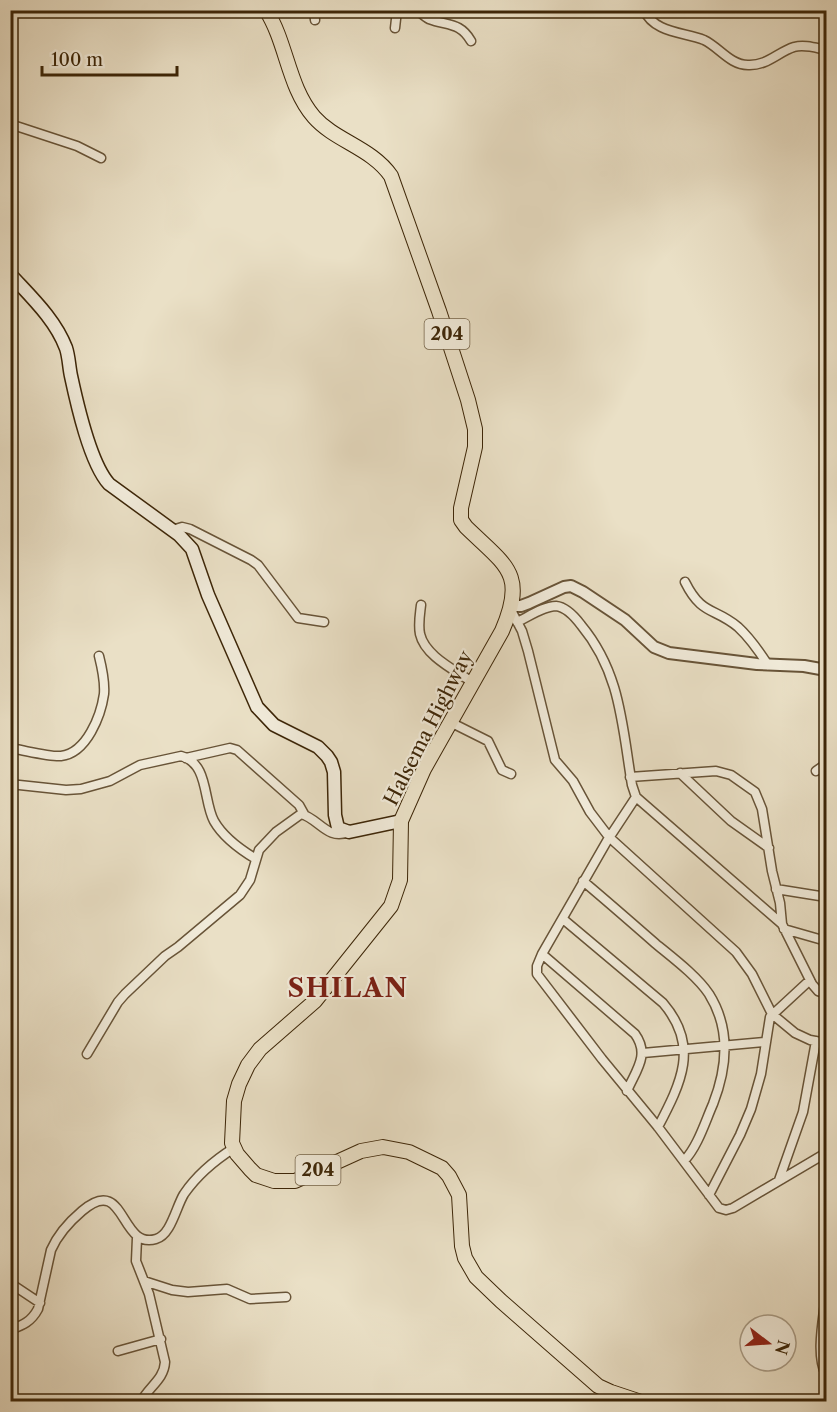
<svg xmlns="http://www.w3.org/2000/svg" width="837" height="1412" font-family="'Libre Caslon Text',serif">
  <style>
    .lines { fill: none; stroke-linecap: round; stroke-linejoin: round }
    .minor-casing { stroke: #685438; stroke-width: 11 }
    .tertiary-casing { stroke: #685438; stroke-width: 14 }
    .secondary-casing { stroke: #3d2608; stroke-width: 15 }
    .trunk-casing { stroke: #3d2608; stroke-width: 16 }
    .minor { stroke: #f1ebda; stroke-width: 8 }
    .tertiary { stroke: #f1ebda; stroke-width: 10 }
    .secondary { stroke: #f1ebda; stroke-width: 12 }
    .trunk { stroke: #eae0c6; stroke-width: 14 }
    .labels { text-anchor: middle; stroke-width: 4.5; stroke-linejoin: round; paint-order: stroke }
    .shield { fill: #f1ebda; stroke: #736147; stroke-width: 1.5 }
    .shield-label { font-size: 18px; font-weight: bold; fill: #3d2608 }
    .street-label { font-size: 20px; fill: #3d2608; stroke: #f1ebda }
    .district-label { font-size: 26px; font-weight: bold; letter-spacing: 1.5px; fill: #7a1f14; stroke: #f1ebda }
  </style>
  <rect width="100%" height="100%" fill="#eae0c6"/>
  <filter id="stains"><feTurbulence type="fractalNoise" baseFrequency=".00333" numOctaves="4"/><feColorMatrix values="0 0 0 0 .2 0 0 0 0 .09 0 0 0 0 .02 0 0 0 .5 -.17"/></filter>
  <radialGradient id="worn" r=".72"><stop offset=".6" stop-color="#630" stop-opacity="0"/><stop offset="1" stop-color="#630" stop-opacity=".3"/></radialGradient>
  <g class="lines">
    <defs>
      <path id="minor" d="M314 10 315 20
        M417 10C421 13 425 17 429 19 448 26 460 22 471 41
        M644 10C654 33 684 32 704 40 719 47 730 65 748 65 767 66 778 52 794 47 805 44 816 48 826 50
        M395 28 397 10
        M10 124 77 146 101 158
        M172 530 182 527 190 529 251 560 258 565 298 618 324 622
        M685 582C702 616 714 607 738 627 750 638 759 651 768 665
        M421 605C420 614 418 624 420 634 425 656 455 670 472 682
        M511 610 522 631 528 651 555 760 573 781 590 812 609 837 736 952 752 974 772 1014 795 1033 810 1040 826 1043
        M517 622C528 617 544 606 556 606 566 607 575 617 581 625 621 673 622 726 632 785L636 797 782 924 812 984 818 991 826 994
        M450 722 488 741 502 770 511 774
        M10 752 15 749C27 751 51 757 61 756 87 753 101 715 104 694 105 682 102 668 99 656
        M186 758 230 748 237 750 299 805 304 814
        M816 771 826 764
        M680 773 731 821 769 848
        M630 777 716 771 731 775 755 792 762 809 772 871 780 903 782 924
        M10 784 66 790 81 789 110 781 140 765 181 756C209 763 203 801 214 821 223 837 241 850 256 859
        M636 797 607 841 542 954 537 966V974L602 1059 658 1127 719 1208 726 1210 733 1208 826 1153
        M583 881C608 902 632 923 656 944 673 958 697 976 709 994 731 1029 727 1068 713 1104 705 1122 698 1146 684 1161
        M776 889 826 897
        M563 919 663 1003C700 1046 681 1083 658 1127
        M784 929 826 941
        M542 954 635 1034C650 1055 636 1070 627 1091
        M643 1053 765 1042
        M87 1054 118 1002 125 994 165 956 178 947 240 895 250 880 259 850 276 832 301 814C318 818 328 841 348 832
        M779 1180 803 1112 816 1041
        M709 1195 740 1135 751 1109 761 1074 770 1017 810 980
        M137 1238 136 1261 149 1294 165 1362C164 1380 148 1387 141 1402
        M144 1281 172 1290 188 1292 227 1289 250 1299 286 1297
        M10 1283 40 1303
        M826 1294C824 1317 815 1354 826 1375
        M10 1330C23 1325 31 1322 38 1309L51 1250C58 1234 69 1222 82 1211 126 1173 119 1250 156 1239 171 1235 176 1207 184 1194 197 1175 215 1160 234 1148
        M118 1351 161 1339"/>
      <path id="tertiary" d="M512 606H521L529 603 564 587 571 586 583 592 625 620 654 647 669 653 757 664 804 666 826 670"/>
      <path id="secondary" d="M10 274C31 297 55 319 66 348 69 357 69 367 71 376 77 404 90 463 109 484L179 535 192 549 208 595 257 707 274 725 318 747 327 756 331 762 334 772 335 815 338 828 349 832 401 821"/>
      <path id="trunk" d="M266 10C287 43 288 87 314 117 335 141 372 148 391 176L439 311 468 400 475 429V447L461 508V520L466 527C506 566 527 573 502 631L424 769 401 821 400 880 391 906 315 1001 260 1049 248 1065 239 1084 234 1101 232 1143 237 1154 250 1169 256 1175 274 1181H295L361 1151 383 1147 409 1152 442 1168 449 1176 459 1195 462 1246 465 1258 476 1277 501 1301 598 1386 611 1392 641 1402"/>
    </defs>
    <!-- minor casing -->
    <use href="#minor" class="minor-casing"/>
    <!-- tertiary casing -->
    <use href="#tertiary" class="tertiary-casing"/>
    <!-- secondary casing -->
    <use href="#secondary" class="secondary-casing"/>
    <!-- trunk casing -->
    <use href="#trunk" class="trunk-casing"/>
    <!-- minor -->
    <use href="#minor" class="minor"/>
    <!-- tertiary -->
    <use href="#tertiary" class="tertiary"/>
    <!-- secondary -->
    <use href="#secondary" class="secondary"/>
    <!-- trunk -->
    <use href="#trunk" class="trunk"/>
  </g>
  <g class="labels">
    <!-- shield labels -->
    <g class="shield">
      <rect x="424.5" y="319" width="45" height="30" rx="4.5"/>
      <rect x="295.5" y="1155" width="45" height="30" rx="4.5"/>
    </g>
    <g class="shield-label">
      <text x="447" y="340">204</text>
      <text x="318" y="1176">204</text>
    </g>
    <!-- street labels -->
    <g class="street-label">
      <text transform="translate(428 728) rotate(-63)" y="7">Halsema Highway</text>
    </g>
    <!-- district labels -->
    <g class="district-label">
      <text x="348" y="997">SHILAN</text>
    </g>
  </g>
  <!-- margin -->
  <rect width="837" height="1412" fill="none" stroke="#eae0c6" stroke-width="36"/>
  <rect x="12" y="12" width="813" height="1388" fill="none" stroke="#3d2608" stroke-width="3"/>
  <rect x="18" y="18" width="801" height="1376" fill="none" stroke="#3d2608" stroke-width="1.5"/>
  <!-- north arrow -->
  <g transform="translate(768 1343) rotate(107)"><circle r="28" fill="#f1ebda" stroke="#a99c86" stroke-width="1.5"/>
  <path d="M0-4.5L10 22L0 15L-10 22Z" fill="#8f2418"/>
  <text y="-9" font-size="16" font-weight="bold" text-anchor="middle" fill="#3d2608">N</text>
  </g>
  <!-- scale -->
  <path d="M42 66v9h135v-9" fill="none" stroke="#3d2608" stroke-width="3"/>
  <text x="51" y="66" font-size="18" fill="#3d2608" stroke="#f1ebda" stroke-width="4.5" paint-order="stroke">100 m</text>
  <rect width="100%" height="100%" filter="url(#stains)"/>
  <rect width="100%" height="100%" fill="url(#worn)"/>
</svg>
